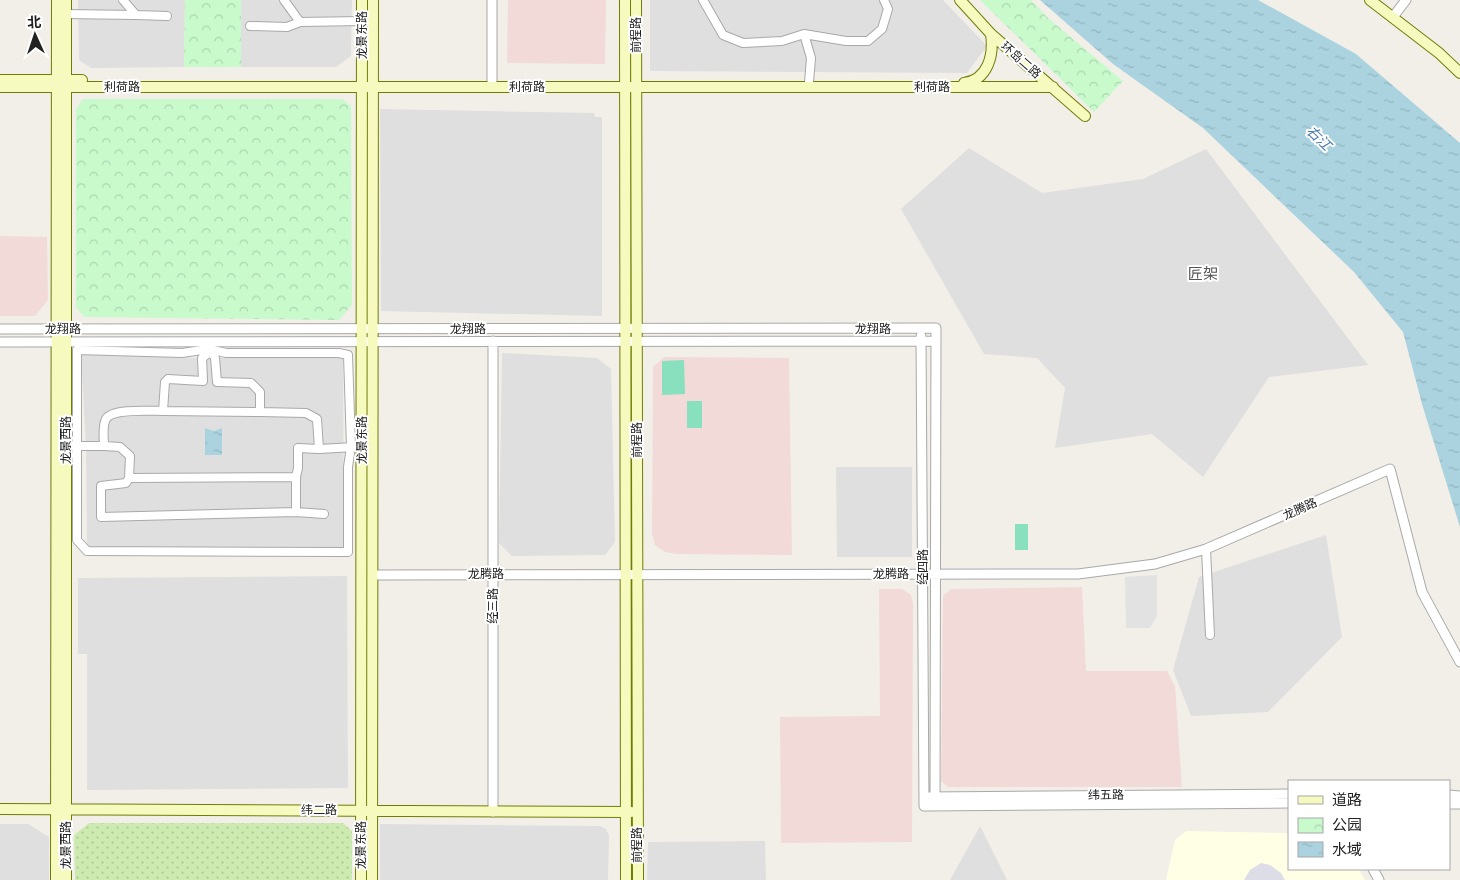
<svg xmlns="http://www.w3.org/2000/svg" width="1460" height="880" font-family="Rubik,'Noto Sans SC',sans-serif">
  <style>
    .residential { fill: #e0dfdf }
    .commercial { fill: #f2dad9 }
    .education { fill: #ffffe5 }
    .grass { fill: url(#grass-dots) }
    .park { fill: url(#park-crowns) }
    .pitch { fill: #88e0be }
    .parking { fill: #e2e2e2 }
    .plaza { fill: #dddde8 }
    .water { fill: url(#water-ripples) }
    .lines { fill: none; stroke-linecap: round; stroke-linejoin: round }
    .minor-casing { stroke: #a9a9a9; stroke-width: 10 }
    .tertiary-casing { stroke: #a9a9a9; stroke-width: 11 }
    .secondary-casing { stroke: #707d05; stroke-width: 12 }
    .minor { stroke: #fff; stroke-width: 8 }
    .tertiary { stroke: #fff; stroke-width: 9 }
    .secondary { stroke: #f7fabf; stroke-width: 10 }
    .labels { text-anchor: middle; stroke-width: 4; stroke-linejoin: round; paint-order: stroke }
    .street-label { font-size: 12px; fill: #222; stroke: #fff }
    .water-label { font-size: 14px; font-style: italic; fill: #4a7aab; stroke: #fff }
    .quarter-label { font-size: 15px; fill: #555; stroke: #fff }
  </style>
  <defs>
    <pattern id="grass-dots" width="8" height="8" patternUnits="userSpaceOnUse" patternTransform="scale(1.25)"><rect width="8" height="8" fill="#cdebb0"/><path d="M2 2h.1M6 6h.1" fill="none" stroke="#b0c997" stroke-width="1.8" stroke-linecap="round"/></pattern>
    <pattern id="park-crowns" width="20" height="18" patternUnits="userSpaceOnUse" patternTransform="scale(1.25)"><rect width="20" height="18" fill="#c8facc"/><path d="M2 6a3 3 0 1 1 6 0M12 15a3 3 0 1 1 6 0" fill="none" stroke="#acd6af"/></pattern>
    <pattern id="water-ripples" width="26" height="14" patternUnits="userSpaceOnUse" patternTransform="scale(1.25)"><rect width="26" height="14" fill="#aad3df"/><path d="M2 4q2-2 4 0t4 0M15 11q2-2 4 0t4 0" fill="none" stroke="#92b5bf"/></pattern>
  </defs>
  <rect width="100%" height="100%" fill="#f2efe9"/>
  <!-- residential -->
  <path class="residential" d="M78 0H185L184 67 91 68 79 60Z
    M241 0H352L351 56 336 67H241Z
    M650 0H943L987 46 967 73 650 71Z
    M380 109 594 113 595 117H602V316L381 311Z
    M969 148 1042 193 1143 179 1206 149 1368 365 1269 377 1203 477 1152 434 1055 448 1065 388 1037 358 984 354 901 209Z
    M81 353 202 358 343 356 344 547H87L86 446Z
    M502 353 597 358 611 369 615 542 605 555 512 556 499 543Z
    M836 467H912V557H837Z
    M1326 535 1342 637 1268 712 1191 716 1173 670 1199 577Z
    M347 576 348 788 87 790V654H78V578Z
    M0 824H28L49 837V880H0Z
    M380 824 600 826 606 829 609 836 608 880H380Z
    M980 826 1007 880H950Z
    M765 841 766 880H647L648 842Z"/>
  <!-- commercial -->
  <path class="commercial" d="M508 0H606L605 64 507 63Z
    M0 236 47 237 48 300 35 316H0Z
    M664 357 789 358 792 555 676 554 665 552 655 545 652 534 653 367Z
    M1082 587 1086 671H1167L1175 686 1182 787H948L941 781 943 596 951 589Z
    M879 589H902L911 595 913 604 912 842 781 843 780 717 880 716Z"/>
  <!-- education -->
  <path class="education" d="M1186 831 1289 833V869H1359L1365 880H1166L1175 840Z"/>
  <!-- grass -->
  <path class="grass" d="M89 823H343L352 831V880H75L74 835Z"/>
  <!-- park -->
  <path class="park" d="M185 0H241V67H184Z
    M980 0H1031L1047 17 1123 81 1094 112Z
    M83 99H343L351 106 352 305 339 320 84 317 76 307V109Z"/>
  <!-- pitch -->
  <path class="pitch" d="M684 360 685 394 662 395V361Z
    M687 401H702V428H687Z
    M1015 524H1028V550H1015Z"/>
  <!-- parking -->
  <path class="parking" d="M1157 575V616L1150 628H1126L1125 577Z"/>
  <!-- plaza -->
  <path class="plaza" d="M1261 863 1270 865 1281 873 1285 880H1244L1250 870Z"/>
  <!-- water -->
  <path class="water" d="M1040 0H1258L1356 54 1460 143V527L1422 404 1403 332 1354 272 1203 128 1113 64Z
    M205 428 214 431 222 428V455H205Z"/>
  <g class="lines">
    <defs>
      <path id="minor" d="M123 0 136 15 167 16
        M284 0 300 22 362 21
        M703 0 723 35 743 43 782 41 804 34 846 41H868L882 29 888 9 884 0
        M66 14 136 15
        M250 26 287 27 300 22
        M804 34 811 58 809 82
        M209 348 215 358 217 382 251 383 260 392V412L306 413 317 419 319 449 355 447
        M209 349 226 353H339L348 355 351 447 348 467V552L87 551 77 540V350L182 353Z
        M163 411 260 412
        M66 446H104C104 438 102 426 106 419 112 408 151 411 163 411L165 382 168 379 203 381 202 358 210 352
        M104 446 120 447 130 456 129 478 296 477V512
        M296 477 298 468V448L319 449
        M129 478 126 483 101 486V517L296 512 324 514
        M1206 549 1210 635"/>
      <path id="tertiary" d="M492 0V81
        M1393 17 1406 0
        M0 329 936 328 935 806
        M921 336 924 806 1289 803
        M0 342 936 341
        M373 575 1078 574 1155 564 1206 549 1390 469 1422 592 1460 662
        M1449 795 1460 796
        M929 797 1289 794
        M1449 804H1460
        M493 812V341
        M1373 869 1379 880"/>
      <path id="secondary" d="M66 0V880
        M625 0 626 880
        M636 0 638 880
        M960 0 991 34 1085 116
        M1370 0 1439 53 1460 73
        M0 80H82
        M964 83C988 80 994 55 991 34
        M0 87H1053
        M0 809 631 812
        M56 880 57 0
        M361 880 362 0
        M372 880 373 0"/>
    </defs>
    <!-- minor casing -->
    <use href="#minor" class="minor-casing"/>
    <!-- tertiary casing -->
    <use href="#tertiary" class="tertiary-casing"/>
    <!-- secondary casing -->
    <use href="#secondary" class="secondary-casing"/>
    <!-- minor -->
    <use href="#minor" class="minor"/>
    <!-- tertiary -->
    <use href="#tertiary" class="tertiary"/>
    <!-- secondary -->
    <use href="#secondary" class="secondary"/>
  </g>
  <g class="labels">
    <!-- street labels -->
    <g class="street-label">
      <text transform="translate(362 35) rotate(-90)" y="4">龙景东路</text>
      <text transform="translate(636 35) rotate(-90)" y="4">前程路</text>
      <text transform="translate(1021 60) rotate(41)" y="4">环岛二路</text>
      <text x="122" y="91">利荷路</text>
      <text x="527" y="91">利荷路</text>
      <text x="932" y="91">利荷路</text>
      <text x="63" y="333">龙翔路</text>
      <text x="468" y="333">龙翔路</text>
      <text x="873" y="333">龙翔路</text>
      <text transform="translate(66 440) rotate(-90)" y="4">龙景西路</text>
      <text transform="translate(362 440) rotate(-90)" y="4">龙景东路</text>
      <text transform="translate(637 440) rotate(-90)" y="4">前程路</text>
      <text transform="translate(1300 509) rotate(-24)" y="4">龙腾路</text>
      <text transform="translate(923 567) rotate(-90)" y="4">经四路</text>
      <text x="486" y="578">龙腾路</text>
      <text x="891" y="578">龙腾路</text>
      <text transform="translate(493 606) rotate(-90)" y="4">经三路</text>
      <text transform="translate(1106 795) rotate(-1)" y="4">纬五路</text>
      <text x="319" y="814">纬二路</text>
      <text transform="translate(66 845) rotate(-90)" y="4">龙景西路</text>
      <text transform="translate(361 845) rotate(-90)" y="4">龙景东路</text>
      <text transform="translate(637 845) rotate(-90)" y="4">前程路</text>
    </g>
    <!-- water labels -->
    <g class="water-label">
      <text transform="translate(1319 138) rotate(44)" y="5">右江</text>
    </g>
    <!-- quarter labels -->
    <g class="quarter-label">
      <text x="1203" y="279">匠架</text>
    </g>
  </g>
  <!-- legend -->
  <rect x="1288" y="780" width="162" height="90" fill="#ffffff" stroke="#a7a7a7"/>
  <rect x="1298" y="796" width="25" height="8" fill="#f7fabf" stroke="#a7a7a7"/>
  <text x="1332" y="805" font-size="15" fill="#222222">道路</text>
  <rect x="1298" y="818" width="25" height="15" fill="url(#park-crowns)" stroke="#a7a7a7"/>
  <text x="1332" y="830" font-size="15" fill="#222222">公园</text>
  <rect x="1298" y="842" width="25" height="15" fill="url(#water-ripples)" stroke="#a7a7a7"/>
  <text x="1332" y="855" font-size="15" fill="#222222">水域</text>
  <!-- north arrow -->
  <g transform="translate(35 35) rotate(357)" stroke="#ffffff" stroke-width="4" paint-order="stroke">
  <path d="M0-4L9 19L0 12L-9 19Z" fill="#222222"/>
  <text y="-8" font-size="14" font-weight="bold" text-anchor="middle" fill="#222222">北</text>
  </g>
</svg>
